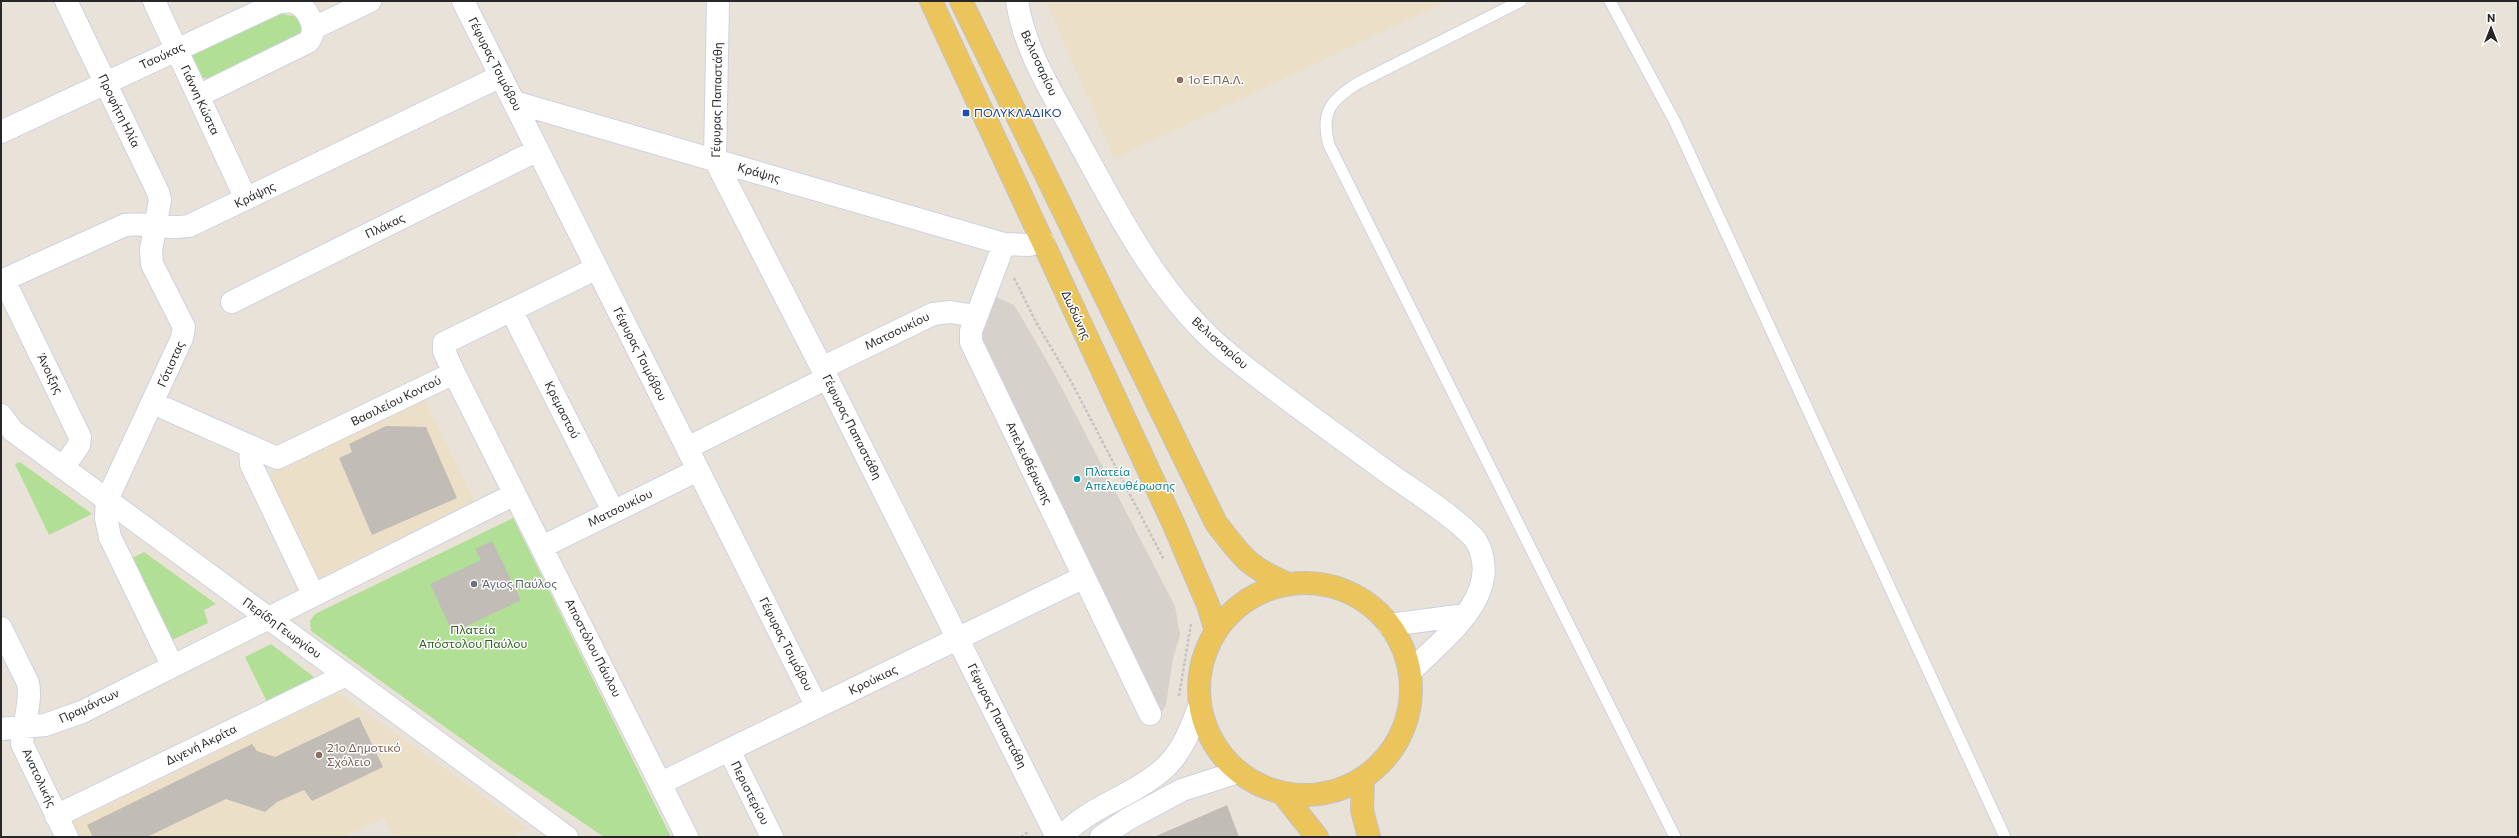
<svg xmlns="http://www.w3.org/2000/svg" width="2519" height="838" font-family="Commissioner,sans-serif">
  <style>
    .education { fill: #ebdfc8 }
    .green { fill: #b1df96 }
    .plaza { fill: #d6d1cb }
    .building { fill: #c1bcb5 }
    .lines { fill: none; stroke-linecap: round; stroke-linejoin: round }
    .service-casing { stroke: #ced2e0; stroke-width: 13 }
    .minor-casing { stroke: #ced2e0; stroke-width: 24 }
    .tertiary-casing { stroke: #ced2e0; stroke-width: 24 }
    .secondary-casing { stroke: #ced2e0; stroke-width: 24 }
    .primary-casing { stroke: #c3c3c3; stroke-width: 24 }
    .path { stroke: #c3c3c3; stroke-width: 2.5; stroke-dasharray: 3 2; stroke-linecap: butt }
    .service { stroke: #fff; stroke-width: 11 }
    .minor { stroke: #fff; stroke-width: 22 }
    .tertiary { stroke: #fff; stroke-width: 22 }
    .secondary { stroke: #fff; stroke-width: 22 }
    .primary { stroke: #ebc55c; stroke-width: 22 }
    .education-dot { fill: #8d6e63; stroke: #fff; stroke-width: 1.5 }
    .transit-dot { fill: #1a4fb4; stroke: #fff; stroke-width: 1.5 }
    .culture-dot { fill: #0f9aa8; stroke: #fff; stroke-width: 1.5 }
    .worship-dot { fill: #6b7280; stroke: #fff; stroke-width: 1.5 }
    .labels { text-anchor: middle; stroke-width: 3; stroke-linejoin: round; paint-order: stroke }
    .street-label { font-size: 12px; fill: #272727; stroke: #fff }
    .education-label { font-size: 12px; fill: #785e54; stroke: #fff; text-anchor: start }
    .transit-label { font-size: 12px; fill: #164399; stroke: #fff; text-anchor: start }
    .culture-label { font-size: 12px; fill: #0d838f; stroke: #fff; text-anchor: start }
    .worship-label { font-size: 12px; fill: #5b616d; stroke: #fff; text-anchor: start }
    .park-label { font-size: 12px; fill: #2b601b; stroke: #fff }
  </style>
  <rect width="100%" height="100%" fill="#e9e2d9"/>
  <!-- education -->
  <path class="education" d="M1046 1H1448L1114 159Z
    M425 400 475 501 319 578 269 475Z
    M339 693 528 828 510 837H394L384 818 343 837H78L71 823Z"/>
  <!-- green -->
  <path class="green" d="M276 13 299 17 306 34 208 79 201 77 190 57 192 54Z
    M20 462 92 514 49 535 15 464Z
    M513 518 671 837H604L498 765 311 631 310 621 315 614Z
    M144 552 216 604 204 610 208 623 172 640 132 558Z
    M271 644 319 681 269 706 245 657Z"/>
  <!-- plaza -->
  <path class="plaza" d="M991 295 1014 305 1032 335 1055 375 1175 606 1180 635 1173 658 1166 705 1160 715 976 336Z"/>
  <!-- building -->
  <path class="building" d="M386 426 426 427 457 498 372 535 339 458 352 452 349 444Z
    M492 541 521 600 453 633 430 584 481 560 475 549Z
    M359 717 383 767 312 801 304 790 277 802 265 812 226 799 147 837H93L87 825 252 744 257 751 275 757Z
    M1227 805 1239 837H1154Z"/>
  <g class="lines">
    <defs>
      <path id="service" d="M1521 1 1358 83C1331 100 1320 112 1329 145L1675 837
        M1610 1 1675 122 2005 837"/>
      <path id="minor" d="M66 1 158 192 160 200 151 250 152 264 184 327 182 338 107 500 106 518 110 537 172 665
        M154 1 246 199
        M463 1 817 707
        M718 1 715 160 827 378 1057 837
        M1017 1C1024 49 1052 93 1075 135 1117 212 1160 299 1230 355 1282 397 1337 435 1391 475 1417 493 1446 511 1469 533 1475 538 1479 545 1481 552 1497 601 1439 642 1410 672
        M314 28 370 1
        M514 102 1004 244
        M1 132 277 3C283 2 290 0 296 3 309 9 319 31 308 42L198 96
        M1043 241 1029 245 1004 244 971 331V342L1150 714
        M4 280 80 437 79 445 63 468
        M1 281 125 225C147 222 168 230 189 226L501 76
        M232 302 538 150
        M511 310 613 511
        M822 368 933 314 950 312 976 316
        M454 373 687 837
        M153 403 277 458 454 373 444 351V343L597 268
        M250 447 251 464 313 594
        M687 448 827 378
        M542 547 698 470
        M1389 625 1466 615
        M1 628 28 683C32 702 23 723 22 744L67 837
        M1 729 45 725 82 712 515 494
        M729 750 772 837
        M661 783 1084 577
        M56 816 346 675"/>
      <path id="tertiary" d="M1 415 13 431 567 837"/>
      <path id="secondary" d="M1061 837C1090 806 1129 798 1160 772 1181 755 1190 731 1199 707
        M1101 837 1128 819 1182 790 1238 772"/>
      <path id="primary" d="M931 1 1174 525 1208 605 1216 631
        M961 1 1216 523C1242 557 1248 567 1288 584
        M1199 689a106 106 0 1 1 212 0a106 106 0 1 1-212 0Z
        M1363 779 1362 810 1369 837
        M1282 793 1317 837"/>
    </defs>
    <!-- service casing -->
    <use href="#service" class="service-casing"/>
    <!-- minor casing -->
    <use href="#minor" class="minor-casing"/>
    <!-- tertiary casing -->
    <use href="#tertiary" class="tertiary-casing"/>
    <!-- secondary casing -->
    <use href="#secondary" class="secondary-casing"/>
    <!-- primary casing -->
    <use href="#primary" class="primary-casing"/>
    <!-- path -->
    <path class="path" d="M1014 278 1036 322 1073 385 1164 560
      M1179 696 1191 624
      M1021 837 1029 831"/>
    <!-- service -->
    <use href="#service" class="service"/>
    <!-- minor -->
    <use href="#minor" class="minor"/>
    <!-- tertiary -->
    <use href="#tertiary" class="tertiary"/>
    <!-- secondary -->
    <use href="#secondary" class="secondary"/>
    <!-- primary -->
    <use href="#primary" class="primary"/>
  </g>
  <!-- markers -->
  <g class="education-dot">
    <circle cx="1180" cy="80" r="4"/>
    <circle cx="319" cy="755" r="4"/>
  </g>
  <rect class="transit-dot" x="962" y="109" width="8" height="8" rx="2"/>
  <circle class="culture-dot" cx="1077" cy="479" r="4"/>
  <circle class="worship-dot" cx="474" cy="584" r="4"/>
  <g class="labels">
    <!-- street labels -->
    <g class="street-label">
      <text transform="translate(162 56) rotate(-25)" y="4">Τσούκας</text>
      <text transform="translate(1039 63) rotate(65)" y="4">Βελισσαρίου</text>
      <text transform="translate(495 64) rotate(63)" y="4">Γέφυρας Τσιμόβου</text>
      <text transform="translate(200 100) rotate(65)" y="4">Γιάννη Κώστα</text>
      <text transform="translate(717 100) rotate(-89)" y="4">Γέφυρας Παπαστάθη</text>
      <text transform="translate(119 111) rotate(64)" y="4">Προφήτη Ηλία</text>
      <text transform="translate(759 173) rotate(16)" y="4">Κράψης</text>
      <text transform="translate(255 195) rotate(-26)" y="4">Κράψης</text>
      <text transform="translate(385 226) rotate(-26)" y="4">Πλάκας</text>
      <text transform="translate(1076 315) rotate(65)" y="4">Δωδώνης</text>
      <text transform="translate(897 331) rotate(-26)" y="4">Ματσουκίου</text>
      <text transform="translate(1220 343) rotate(42)" y="4">Βελισσαρίου</text>
      <text transform="translate(640 354) rotate(63)" y="4">Γέφυρας Τσιμόβου</text>
      <text transform="translate(171 364) rotate(-66)" y="4">Γότιστας</text>
      <text transform="translate(50 374) rotate(64)" y="4">Άνοιξης</text>
      <text transform="translate(396 401) rotate(-26)" y="4">Βασιλείου Κοντού</text>
      <text transform="translate(562 410) rotate(63)" y="4">Κρεμαστού</text>
      <text transform="translate(852 427) rotate(63)" y="4">Γέφυρας Παπαστάθη</text>
      <text transform="translate(1029 463) rotate(64)" y="4">Απελευθέρωσης</text>
      <text transform="translate(620 508) rotate(-26)" y="4">Ματσουκίου</text>
      <text transform="translate(282 628) rotate(36)" y="4">Περίδη Γεωργίου</text>
      <text transform="translate(786 644) rotate(63)" y="4">Γέφυρας Τσιμόβου</text>
      <text transform="translate(593 648) rotate(63)" y="4">Αποστόλου Πάυλου</text>
      <text transform="translate(873 680) rotate(-26)" y="4">Κρούκιας</text>
      <text transform="translate(89 706) rotate(-25)" y="4">Πραμάντων</text>
      <text transform="translate(997 716) rotate(63)" y="4">Γέφυρας Παπαστάθη</text>
      <text transform="translate(201 745) rotate(-26)" y="4">Διγενή Ακρίτα</text>
      <text transform="translate(39 778) rotate(65)" y="4">Ανατολικής</text>
      <text transform="translate(750 793) rotate(63)" y="4">Περιστερίου</text>
    </g>
    <!-- education labels -->
    <g class="education-label">
      <text x="1188" y="84">1ο Ε.ΠΑ.Λ.</text>
      <text x="327" y="752">21ο Δημοτικό<tspan x="327" dy="14">Σχόλειο</tspan></text>
    </g>
    <!-- transit labels -->
    <g class="transit-label">
      <text x="974" y="117">ΠΟΛΥΚΛΑΔΙΚΟ</text>
    </g>
    <!-- culture labels -->
    <g class="culture-label">
      <text x="1085" y="476">Πλατεία<tspan x="1085" dy="14">Απελευθέρωσης</tspan></text>
    </g>
    <!-- worship labels -->
    <g class="worship-label">
      <text x="482" y="588">Άγιος Παύλος</text>
    </g>
    <!-- park labels -->
    <g class="park-label">
      <text x="473" y="634">Πλατεία<tspan x="473" dy="14">Απόστολου Παύλου</tspan></text>
    </g>
  </g>
  <!-- border -->
  <rect width="2519" height="838" fill="none" stroke="#272727" stroke-width="4"/>
  <!-- north arrow -->
  <g transform="translate(2491 28)" stroke="#ffffff" stroke-width="3" paint-order="stroke">
  <path d="M0-3L7 15L0 10L-7 15Z" fill="#272727"/>
  <text y="-6" font-size="11" font-weight="bold" text-anchor="middle" fill="#272727">N</text>
  </g>
</svg>
